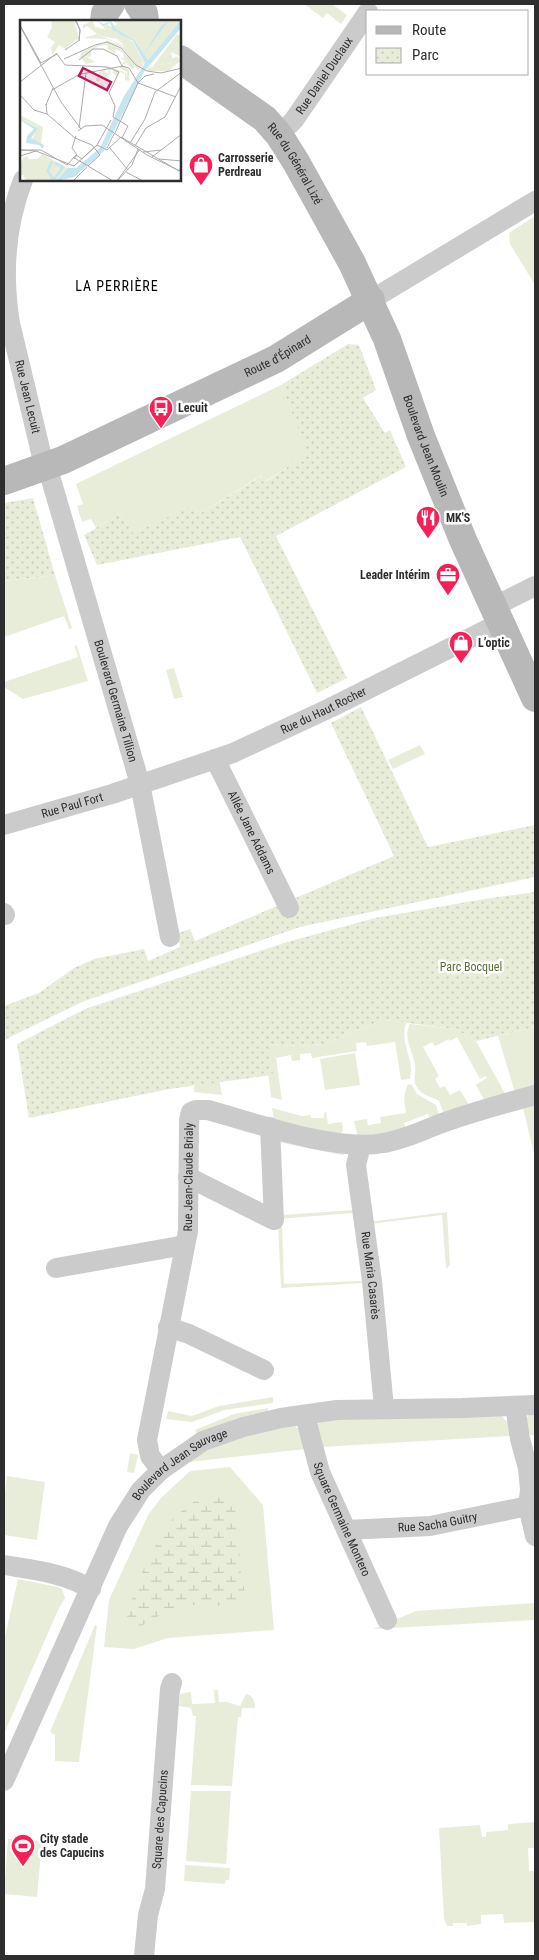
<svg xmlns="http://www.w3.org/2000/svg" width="539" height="1960" font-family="'Roboto Condensed',sans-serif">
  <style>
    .green { fill: #e8edda }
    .wetland { fill: url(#wetland-marsh) }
    .park { fill: url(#park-dots) }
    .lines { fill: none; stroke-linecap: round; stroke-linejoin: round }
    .street { stroke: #cbcbcb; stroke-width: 20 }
    .secondary { stroke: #b8b8b8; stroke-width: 28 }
    .labels { text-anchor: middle; stroke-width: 5; stroke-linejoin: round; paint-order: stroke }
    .street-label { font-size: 12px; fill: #2e2e2e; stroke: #fff }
    .poi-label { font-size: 12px; font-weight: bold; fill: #2e2e2e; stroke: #fff; text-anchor: start }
    .park-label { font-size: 12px; fill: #5b6e37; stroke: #fff }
    .neighbourhood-label { font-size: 14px; letter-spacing: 1px; fill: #000; stroke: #fff }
    .inset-river { fill: none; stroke: #c5e6ef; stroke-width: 2.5 }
    .inset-road { fill: none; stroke: #ababab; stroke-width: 1 }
    .view { fill: #c2185b; fill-opacity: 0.15; stroke: #c2185b; stroke-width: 2.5 }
    .inset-edge { fill: none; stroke: #2e2e2e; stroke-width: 2.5 }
  </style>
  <defs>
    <pattern id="wetland-marsh" width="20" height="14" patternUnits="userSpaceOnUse" patternTransform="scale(1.25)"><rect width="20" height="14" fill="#e8edda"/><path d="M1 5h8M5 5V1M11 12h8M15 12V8" fill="none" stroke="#c7ccbb"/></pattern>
    <pattern id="park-dots" width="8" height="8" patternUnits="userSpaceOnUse" patternTransform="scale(1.25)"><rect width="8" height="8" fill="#e8edda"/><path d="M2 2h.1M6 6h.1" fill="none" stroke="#c7ccbb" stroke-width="1.8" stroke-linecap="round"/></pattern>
  </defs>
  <rect width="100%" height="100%" fill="#fff"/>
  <!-- green -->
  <path class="green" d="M304 4H332L347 15 341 24 327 13 323 18Z
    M535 216V285L510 244 509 233Z
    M281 385 309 453 266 481 262 475 196 516 191 508 133 533 120 514 96 528 91 519 82 522 77 506 83 504 76 484Z
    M55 575 72 628 69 629 64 616 4 637V581Z
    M74 645 77 646 88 681 23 699 4 687V682L78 657Z
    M174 668 183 697 174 699 166 670Z
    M420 745 425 754 393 769 388 760Z
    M384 1020 406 1023C399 1045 415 1057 410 1079L401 1080 395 1042 367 1046 366 1042 356 1043 357 1051 312 1058 311 1053 300 1054V1060L292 1061 291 1055 276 1058 282 1100 271 1097 267 1065 268 1044 297 1046 326 1044 351 1032Z
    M410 1024 455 1029 476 1041 508 1099 487 1105 476 1085 487 1078 485 1076 480 1079 457 1037 450 1041 449 1039 435 1046 432 1042 423 1047 439 1076 435 1079 440 1088 445 1086 450 1095 460 1090 472 1110 446 1119 439 1101C433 1097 423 1096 418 1089 412 1081 416 1075 415 1066 414 1051 402 1039 410 1024Z
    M535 1027V1088L516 1096 498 1036Z
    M355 1053 360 1085 325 1090 320 1059Z
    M214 1066 218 1074 222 1095 194 1092V1087Z
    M411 1084 417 1094 436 1105 441 1121 433 1124 428 1114 404 1123 408 1134 358 1138 354 1121 367 1119 368 1125 381 1123 380 1117 406 1113 404 1098 407 1085Z
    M535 1105V1158L523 1108Z
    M272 1108 302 1116 311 1115V1118H324V1113L326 1112 328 1124 342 1122 343 1130 339 1137 275 1126Z
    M275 1138 344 1153V1155L337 1154 278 1142 282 1215 353 1210V1213L278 1219Z
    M447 1212 450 1265 446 1269 442 1215 370 1224 369 1222Z
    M278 1223H282L284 1284 362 1281V1283L281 1288Z
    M273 1397V1403L224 1410 192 1422 166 1419 168 1411 192 1416 219 1406Z
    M268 1408V1411L237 1418 197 1434 195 1430 234 1414Z
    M535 1413V1435H531L527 1432 524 1420 530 1414Z
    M501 1415 509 1424 510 1436 321 1447 314 1429 322 1419Z
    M294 1426 298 1428 306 1449 189 1462 205 1447 249 1432Z
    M130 1453 138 1455 134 1473 127 1472Z
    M230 1467 263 1505 274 1630 168 1638 134 1649 104 1647 109 1600 148 1515 161 1498 190 1471Z
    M7 1476 45 1482 37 1540 4 1535V1500Z
    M18 1579 58 1587 62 1589 65 1598 58 1610 4 1734V1641Z
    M535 1603V1620L373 1629 416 1611Z
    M95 1625 97 1626 79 1762 55 1761V1735L50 1732Z
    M214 1690H218L219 1702H227L240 1706 246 1694C253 1695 255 1702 255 1708H242L241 1717H238L232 1786 191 1785 196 1716H193L191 1708 179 1706 180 1695 183 1693 191 1692 192 1704 215 1703Z
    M191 1791H231L226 1864 186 1861Z
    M535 1822V1848H528L529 1871H535V1922L504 1923 503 1914 481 1915V1924L467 1926V1923H453V1926H447L444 1919 439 1828 480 1825 482 1837H486V1832L508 1830V1824Z
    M8 1839 42 1841 37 1897 4 1894Z
    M185 1865 230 1868 229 1880H226L225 1884 184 1881Z"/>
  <!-- wetland -->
  <path class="wetland" d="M218 1494 235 1510 238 1521 241 1575 245 1592 240 1604 234 1608C215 1604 195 1603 176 1608 160 1612 142 1631 127 1628L125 1619 130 1613 133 1590 162 1534 174 1517 200 1497Z"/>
  <!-- park -->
  <path class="park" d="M348 344 359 345 376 390 363 398 385 433 390 430 406 467 276 536 347 678 317 693 240 537 97 565 84 535 120 514 133 533 191 507 196 516 263 475 267 481 308 453 281 385Z
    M33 498 55 575 4 581V503Z
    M361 707 428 847 535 825V877L300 927 82 1002 4 1040V1006L39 993 74 968 94 959 144 949 148 961 180 947 178 933 190 929 195 941 394 856 331 723Z
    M535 892V1027L476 1041 455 1029 384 1020 351 1032 326 1044 297 1046 268 1044 273 1075 169 1089 29 1118 17 1044 85 1009 287 942 375 918 484 899Z"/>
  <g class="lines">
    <!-- street -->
    <g class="street">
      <path id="s1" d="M279 135 294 120 368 12"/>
      <path id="s2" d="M23 180C5 227 2 274 10 323L42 457 50 476 140 784 170 937"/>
      <path d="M371 300 535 201"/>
      <path d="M493 607 535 586"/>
      <path id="s3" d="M215 759 289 908"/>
      <path id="s4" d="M4 825 112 794 233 753 330 708 500 623"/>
      <path d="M4 913 5 915"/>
      <path id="s5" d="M361 1145 356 1165 372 1281 384 1408"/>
      <path d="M188 1177 274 1220 270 1127"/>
      <path d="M56 1268 185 1245"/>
      <path d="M168 1327 189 1334 264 1370"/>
      <path d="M515 1406 520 1439 528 1468 530 1490 528 1506 535 1536"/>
      <path id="s6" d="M305 1416 320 1472 387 1620"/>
      <path id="s7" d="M161 1470 150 1456 147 1440 188 1231 189 1120 191 1112 196 1110H208C256 1123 335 1152 383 1143 402 1140 419 1132 437 1125 469 1113 502 1104 535 1095"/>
      <path id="s8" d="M347 1530 430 1526 528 1506"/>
      <path d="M4 1565C34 1570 64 1573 91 1589"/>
      <path id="s9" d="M4 1781 118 1526 141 1490 161 1470 203 1441 243 1427 281 1418 337 1410 462 1408 535 1405"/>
      <path id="s10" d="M144 1956 148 1915 155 1889 170 1689 172 1683"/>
    </g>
    <!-- secondary -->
    <g class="secondary">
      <path d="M138 4 144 13 145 21"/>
      <path d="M104 21 105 13 111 4"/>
      <path id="s11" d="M180 59 265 119 279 135 296 162 352 263 387 339 421 436 463 540 535 698"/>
      <path id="s12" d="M4 481 63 460 276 359 371 300"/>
    </g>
  </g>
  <!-- icons -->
  <defs>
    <symbol id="shop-pin" viewBox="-11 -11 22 30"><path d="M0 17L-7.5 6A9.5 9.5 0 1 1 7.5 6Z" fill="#f61f56" stroke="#fff"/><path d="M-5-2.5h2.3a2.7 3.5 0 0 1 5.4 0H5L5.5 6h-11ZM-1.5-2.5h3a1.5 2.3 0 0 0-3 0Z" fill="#fff"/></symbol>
    <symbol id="bus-pin" viewBox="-11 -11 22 30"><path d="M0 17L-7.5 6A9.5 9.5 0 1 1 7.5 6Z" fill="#f61f56" stroke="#fff"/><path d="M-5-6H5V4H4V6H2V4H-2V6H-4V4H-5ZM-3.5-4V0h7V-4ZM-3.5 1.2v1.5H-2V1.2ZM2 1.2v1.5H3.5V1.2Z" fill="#fff"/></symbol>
    <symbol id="restaurant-pin" viewBox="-11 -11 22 30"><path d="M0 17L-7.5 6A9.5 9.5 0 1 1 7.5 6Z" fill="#f61f56" stroke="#fff"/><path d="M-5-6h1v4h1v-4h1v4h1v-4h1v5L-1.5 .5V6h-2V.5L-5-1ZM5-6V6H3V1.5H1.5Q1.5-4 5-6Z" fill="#fff"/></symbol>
    <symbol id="office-pin" viewBox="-11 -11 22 30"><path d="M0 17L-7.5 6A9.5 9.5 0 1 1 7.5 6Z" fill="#f61f56" stroke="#fff"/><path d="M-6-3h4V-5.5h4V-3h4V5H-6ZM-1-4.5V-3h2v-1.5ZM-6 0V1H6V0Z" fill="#fff"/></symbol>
    <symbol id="stadium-pin" viewBox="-11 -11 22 30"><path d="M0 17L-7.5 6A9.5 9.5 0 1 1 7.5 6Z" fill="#f61f56" stroke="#fff"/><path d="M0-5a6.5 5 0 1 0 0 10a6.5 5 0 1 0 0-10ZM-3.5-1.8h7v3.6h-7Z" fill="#fff"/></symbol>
  </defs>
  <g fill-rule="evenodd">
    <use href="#shop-pin" x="187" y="151" width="28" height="38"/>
    <use href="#bus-pin" x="147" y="394" width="28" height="38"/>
    <use href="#restaurant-pin" x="414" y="504" width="28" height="38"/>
    <use href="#office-pin" x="434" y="561" width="28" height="38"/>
    <use href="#shop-pin" x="447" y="629" width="28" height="38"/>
    <use href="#stadium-pin" x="9" y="1832" width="28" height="38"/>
  </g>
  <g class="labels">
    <!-- street labels -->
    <g class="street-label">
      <text dy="4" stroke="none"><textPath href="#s1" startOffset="75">Rue Daniel Duclaux</textPath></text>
      <text dy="4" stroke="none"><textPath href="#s11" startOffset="158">Rue du Général Lizé</textPath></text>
      <text dy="4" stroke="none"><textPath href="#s12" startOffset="301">Route d'Épinard</textPath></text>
      <text dy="4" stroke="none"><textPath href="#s2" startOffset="221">Rue Jean Lecuit</textPath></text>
      <text dy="4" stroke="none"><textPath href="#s11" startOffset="470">Boulevard Jean Moulin</textPath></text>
      <text dy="4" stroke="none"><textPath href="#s2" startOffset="538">Boulevard Germaine Tillion</textPath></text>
      <text dy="4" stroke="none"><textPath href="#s4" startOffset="340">Rue du Haut Rocher</textPath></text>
      <text dy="4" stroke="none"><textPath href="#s4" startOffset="71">Rue Paul Fort</textPath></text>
      <text dy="4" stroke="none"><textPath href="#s3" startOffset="82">Allée Jane Addams</textPath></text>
      <text dy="4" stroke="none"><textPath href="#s7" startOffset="301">Rue Jean-Claude Brialy</textPath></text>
      <text dy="4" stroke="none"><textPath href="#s5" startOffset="132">Rue Maria Casarès</textPath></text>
      <text dy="4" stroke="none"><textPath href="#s9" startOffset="369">Boulevard Jean Sauvage</textPath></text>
      <text dy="4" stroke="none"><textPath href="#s6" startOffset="110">Square Germaine Montero</textPath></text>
      <text dy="4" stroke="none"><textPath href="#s8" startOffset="91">Rue Sacha Guitry</textPath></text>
      <text dy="4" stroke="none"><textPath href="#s10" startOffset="138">Square des Capucins</textPath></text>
    </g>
    <!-- poi labels -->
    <g class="poi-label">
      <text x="218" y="162">Carrosserie<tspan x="218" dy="14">Perdreau</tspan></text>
      <text x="178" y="412">Lecuit</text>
      <text x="446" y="522">MK'S</text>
      <text x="430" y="579" text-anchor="end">Leader Intérim</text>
      <text x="478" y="647">L’optic</text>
      <text x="40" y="1843">City stade<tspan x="40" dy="14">des Capucins</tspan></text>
    </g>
    <!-- park labels -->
    <g class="park-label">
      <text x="471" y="971">Parc Bocquel</text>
    </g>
    <!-- neighbourhood labels -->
    <g class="neighbourhood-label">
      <text x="117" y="291">LA PERRIÈRE</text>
    </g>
  </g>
  <!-- overview -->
  <g transform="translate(20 20)">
    <rect width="161" height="161" fill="#fff"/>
    <path d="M87 4 113 22 125 44 97 19 81 16 75 10 76 7 86 10 83 7ZM157 14 161 17V26L148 33 149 37 147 42 157 36 161 41 152 47 151 42 141 47 146 34 138 49H131ZM87 20 107 28 123 45 118 51 115 46 113 50 107 43 102 45 109 50V61L105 60V54L100 52 97 57 92 52 95 50 91 49 90 55 97 58 99 56 91 70 97 58 89 55 85 62 84 58 82 63 86 70 81 64 84 58 79 56 80 61H76L79 52 84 50 88 54 89 49 82 47H90L106 53 107 57V48V52L100 48 102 43 106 41 99 38H104L103 33 96 29 95 34 87 29 88 25 78 26 71 31V37L66 36 75 42 66 44 60 37 62 32 79 24 88 23 99 28 114 42 101 27 86 22ZM9 136 8 139H17L15 144H18L10 149 13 156 10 158 7 153 0 156V144L4 137Z" fill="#e8edda"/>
    <path d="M69 0H72L79 15 112 29 125 44 116 42 107 28 87 19 63 18 77 14 67 6 63 9V5L72 1ZM156 26H161V37L151 32 153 40 145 43 148 36 141 45 151 43 153 47 149 51H126L129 47 138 49 142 38Z" fill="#e8edda"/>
    <path d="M77 0 83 4 89 0H90L95 6 97 4 93 0H161L128 40 114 20 95 8 90 1 83 4Z" fill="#e8edda"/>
    <path d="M31 0H54L59 18 45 29 39 25 32 36 31 27 35 22 27 17 32 7ZM0 95 23 107 21 124 12 120 17 107 1 101ZM22 134 48 148 36 161H7L3 156 13 144 12 139H18Z" fill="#e8edda"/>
    <path d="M76 0 83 4 91 2 95 8 114 20 124 34 141 6 149 0 124 34 128 40 161 0V8L124 52 84 131 54 157 36 161 48 148H56L80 128 103 78 125 43 113 21 93 10 90 3 83 6ZM0 100 18 108 11 118 24 125 23 129 19 125 6 123 7 116 14 109Z" fill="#c5e6ef"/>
    <path class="inset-river" d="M32 141 28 151 32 158H36M35 143 43 147 36 157"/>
    <path class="inset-road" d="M55 0 60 10 59 21 60 10 56 0M0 5 21 43 37 34 45 45 87 47 99 52 89 73 95 86 93 97 108 106 102 118M0 6 41 82 61 109M45 30 58 21M44 39 75 25 87 22 101 28 116 45 127 51 141 53 162 48M59 40 73 29H83L97 36 102 46M102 46 109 48 118 63 156 77M61 54 103 46M0 62 37 33M32 70 60 54M0 75 14 90 27 94M26 84 27 94 55 118 72 125 80 135M26 85 33 68M59 108 66 53M58 111 65 106 82 105 127 135 162 152M95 113 118 63 125 56 134 54M110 123 125 99 135 72 162 52M115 126 126 108 145 97 162 64M89 127 108 150M87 128 94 114M0 130 16 131M0 130H21L47 145 56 135 62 139 77 125 87 130 101 117 159 151 162 146M16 131 54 146 77 125 91 100M123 132 141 130M0 136 16 131M53 137 93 161M132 137 162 114M54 139 57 135 52 128 56 116M139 139 162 141M68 146 80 135M106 152 123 161M53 161 67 147M97 161 120 129M97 161 112 145 118 129"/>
    <path class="view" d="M63 48 91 62 87 70 59 56Z"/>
    <rect width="161" height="161" class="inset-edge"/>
  </g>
  <!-- border -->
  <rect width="539" height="1960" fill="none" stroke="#2e2e2e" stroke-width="10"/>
  <!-- legend -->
  <rect x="366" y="10" width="162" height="65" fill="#ffffff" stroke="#ababab"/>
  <rect x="376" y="26" width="25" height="8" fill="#b8b8b8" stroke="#ababab"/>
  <text x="412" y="35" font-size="15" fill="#2e2e2e">Route</text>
  <rect x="376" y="48" width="25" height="15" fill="url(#park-dots)" stroke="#ababab"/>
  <text x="412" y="60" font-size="15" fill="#2e2e2e">Parc</text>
</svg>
